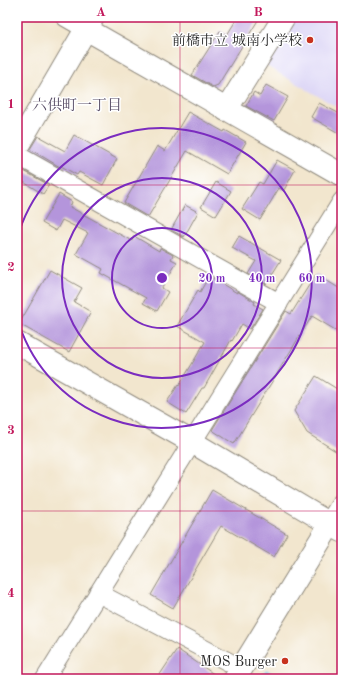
<svg xmlns="http://www.w3.org/2000/svg" width="359" height="696" font-family="'Old Standard TT','Noto Serif JP',serif">
  <style>
    .built { fill: #dcd5f6 }
    .lines { fill: none; stroke-linecap: round; stroke-linejoin: round }
    .stream { stroke: #64c2e2; stroke-width: 5 }
    .building { fill: #b495db }
    .minor-casing { stroke: #8e887c; stroke-width: 20 }
    .tertiary-casing { stroke: #8e887c; stroke-width: 24 }
    .path { stroke: #8e887c; stroke-width: 2.5; stroke-dasharray: 3 3; stroke-linecap: butt }
    .minor { stroke: #fff; stroke-width: 18 }
    .tertiary { stroke: #fff; stroke-width: 22 }
    .grid { fill: none; stroke: #c2185b; stroke-width: 1; stroke-opacity: 0.55 }
    .ring { fill: none; stroke: #7b2cbf; stroke-width: 2 }
    .poi-dot { fill: #c8321e; stroke: #fff; stroke-width: 1.5 }
    .labels { text-anchor: middle; stroke-width: 3; stroke-linejoin: round; paint-order: stroke }
    .poi-label { font-size: 14px; fill: #2b2b2b; stroke: #fff; text-anchor: end }
    .neighbourhood-label { font-size: 15px; fill: #5b5069; stroke: #fff }
    .centre { fill: #7b2cbf; stroke: #fff; stroke-width: 2 }
    .ring-label { font-size: 12px; text-anchor: middle; font-weight: bold; fill: #7b2cbf; stroke: #fff; stroke-width: 3; stroke-linejoin: round; paint-order: stroke }
    .neatline { fill: none; stroke: #c2185b; stroke-width: 1.5 }
    .grid-label { font-size: 13px; text-anchor: middle; font-weight: bold; fill: #c2185b }
  </style>
  <rect width="100%" height="100%" fill="#fff"/>
  <filter id="ink" filterUnits="userSpaceOnUse"><feTurbulence type="fractalNoise" baseFrequency=".025" numOctaves="2"/><feDisplacementMap in="SourceGraphic" scale="8" xChannelSelector="R" yChannelSelector="G"/><feConvolveMatrix kernelMatrix="1 2 1 2 8 2 1 2 1" color-interpolation-filters="sRGB"/></filter>
  <filter id="wash" filterUnits="userSpaceOnUse"><feTurbulence type="fractalNoise" baseFrequency=".012" numOctaves="4" result="noise"/><feDisplacementMap in="SourceGraphic" scale="16" xChannelSelector="R" yChannelSelector="G"/><feGaussianBlur stdDeviation="0.9" result="paint"/><feColorMatrix in="noise" values="0 0 0 0 0 0 0 0 0 0 0 0 0 0 0 0 0 1.4 0 .05"/><feComposite in="paint" operator="in"/></filter>
  <g filter="url(#wash)">
    <rect width="100%" height="100%" fill="#f2e6ce"/>
    <!-- built -->
    <path class="built" d="M292 17H342V110L263 64Z"/>
    <g class="lines">
      <!-- stream -->
      <path class="stream" d="M267 673 278 679"/>
    </g>
    <g id="blocks">
      <!-- building -->
      <path class="building" d="M238 17H260L218 85 213 87 192 75 220 31 227 35Z
        M266 85 288 97 274 121 246 106 254 92 260 96Z
        M319 103 342 115V135L311 117Z
        M188 112 224 132 225 130 246 142 227 174 187 151 148 217 124 203 157 146 165 151Z
        M74 135 117 159 103 185 79 172 77 175 61 166 60 167 30 149 38 136 65 151Z
        M277 160 295 170 284 190 279 188 260 220 242 209 259 182 263 184Z
        M22 170 49 185 43 194 17 178Z
        M216 182 231 191 216 216 201 207Z
        M59 194 72 202 70 207 132 241 134 236 159 251 160 248 173 255 171 259 177 262 162 288 168 292 157 311 143 303 146 298 101 273 103 269 76 254 88 233 62 220 56 231 42 223Z
        M185 205 198 212 184 237 171 230Z
        M239 236 281 260 266 284 248 274 256 261 232 248Z
        M50 270 82 288 74 302 91 312 69 352 19 324Z
        M316 274 342 290V334L312 316 234 444 212 430 286 311 291 314Z
        M209 276 237 293V291L255 302 254 304 263 309 250 329 242 324 232 341 231 340 204 388H202L186 414 167 402 178 385 179 386 205 342 177 326 198 290 200 292Z
        M316 376 342 392V455L307 433 294 411Z
        M212 490 287 534 274 557 221 526 173 608 151 595Z
        M177 649 221 679H157Z"/>
    </g>
  </g>
  <g filter="url(#ink)">
    <use href="#blocks" fill-opacity="0" stroke="#8e887c" stroke-width="1"/>
    <g class="lines">
      <defs>
        <path id="minor" d="M65 17 86 29
          M17 155 279 303
          M98 593 242 669
          M45 679 342 201"/>
        <path id="tertiary" d="M86 29 342 175
          M226 110 284 17
          M17 147 93 17
          M17 343 192 442 342 531
          M235 679 342 505"/>
      </defs>
      <!-- minor casing -->
      <use href="#minor" class="minor-casing"/>
      <!-- tertiary casing -->
      <use href="#tertiary" class="tertiary-casing"/>
      <!-- path -->
      <path class="path" d="M262 676 267 679"/>
      <!-- minor -->
      <use href="#minor" class="minor"/>
      <!-- tertiary -->
      <use href="#tertiary" class="tertiary"/>
    </g>
  </g>
  <!-- grid -->
  <path class="grid" d="M180 17V679M17 185H342M17 348H342M17 511H342"/>
  <!-- distance rings -->
  <g class="ring">
    <circle cx="162" cy="278" r="50"/>
    <circle cx="162" cy="278" r="100"/>
    <path d="M17 239A150 150 0 1 1 17 317"/>
  </g>
  <!-- markers -->
  <g class="poi-dot">
    <circle cx="310" cy="40" r="4"/>
    <circle cx="285" cy="661" r="4"/>
  </g>
  <g class="labels">
    <!-- poi labels -->
    <g class="poi-label">
      <text x="302" y="45">前橋市立 城南小学校</text>
      <text x="277" y="666">MOS Burger</text>
    </g>
    <!-- neighbourhood labels -->
    <g class="neighbourhood-label">
      <text x="77" y="110">六供町一丁目</text>
    </g>
  </g>
  <circle cx="162" cy="278" r="6" class="centre"/>
  <g class="ring-label">
    <text x="212" y="282">20 m</text>
    <text x="262" y="282">40 m</text>
    <text x="312" y="282">60 m</text>
  </g>
  <!-- margin -->
  <rect width="359" height="696" fill="none" stroke="#fff" stroke-width="44"/>
  <rect x="22" y="22" width="315" height="652" class="neatline"/>
  <g class="grid-label">
    <text x="101" y="16">A</text>
    <text x="258" y="16">B</text>
    <text x="11" y="108">1</text>
    <text x="11" y="271">2</text>
    <text x="11" y="434">3</text>
    <text x="11" y="597">4</text>
  </g>
</svg>
